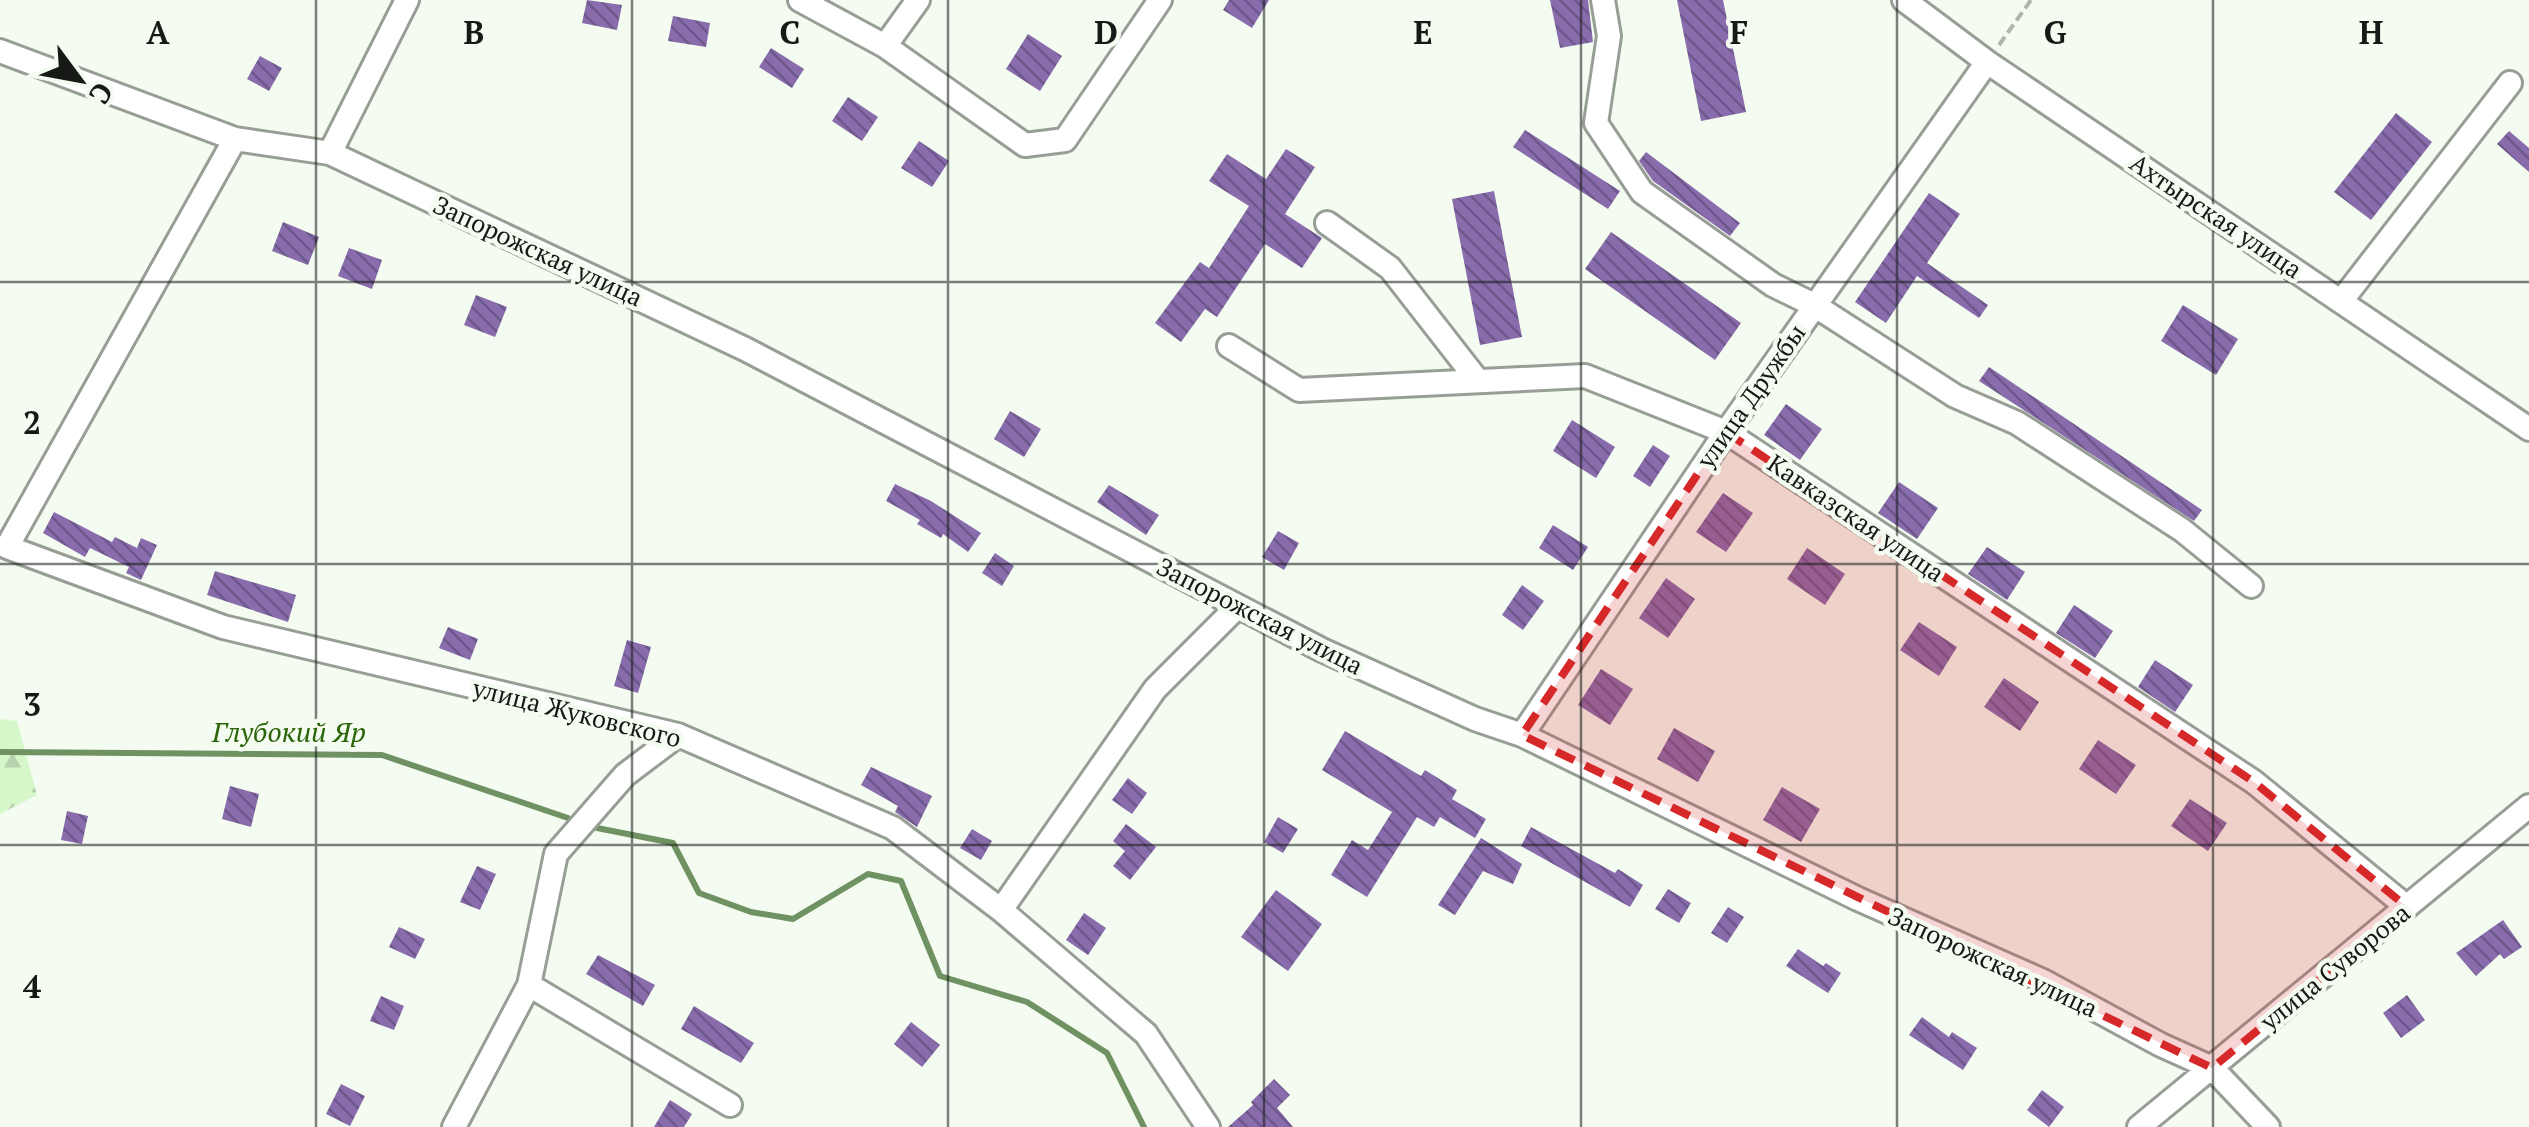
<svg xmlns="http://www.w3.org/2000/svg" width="2529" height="1127" font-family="'PT Serif',serif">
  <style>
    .forest { fill: url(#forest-firs) }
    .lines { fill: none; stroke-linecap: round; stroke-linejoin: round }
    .stream { stroke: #709263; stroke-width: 6 }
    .building { fill: url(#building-back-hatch) }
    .minor-casing { stroke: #979e95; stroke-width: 28 }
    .path { stroke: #afb5ad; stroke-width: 4; stroke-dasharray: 10 5; stroke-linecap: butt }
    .minor { stroke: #fff; stroke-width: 22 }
    .marked { fill: #d62828; fill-opacity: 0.2; stroke: #d62828; stroke-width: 8; stroke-dasharray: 20 12; stroke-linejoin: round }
    .grid { fill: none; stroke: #161915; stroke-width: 2.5; stroke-opacity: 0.55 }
    .labels { text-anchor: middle; stroke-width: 9; stroke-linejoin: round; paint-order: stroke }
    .street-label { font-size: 25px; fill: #161915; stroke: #f4fcf1 }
    .water-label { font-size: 28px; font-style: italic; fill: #2c6509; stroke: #f4fcf1 }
    .grid-label { font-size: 32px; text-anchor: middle; font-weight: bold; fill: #161915; stroke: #f4fcf1; stroke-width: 9; stroke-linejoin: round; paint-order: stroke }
  </style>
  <defs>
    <pattern id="forest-firs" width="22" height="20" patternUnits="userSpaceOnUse" patternTransform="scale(2.5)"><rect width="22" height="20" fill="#d6f7ca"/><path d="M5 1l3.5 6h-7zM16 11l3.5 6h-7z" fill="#b7d3ad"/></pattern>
    <pattern id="building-back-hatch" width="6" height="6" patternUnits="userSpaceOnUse" patternTransform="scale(2.5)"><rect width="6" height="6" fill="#886cac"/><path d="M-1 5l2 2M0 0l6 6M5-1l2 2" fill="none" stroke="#6e588b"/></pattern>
  </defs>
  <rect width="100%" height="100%" fill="#f4fcf1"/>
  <!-- forest -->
  <path class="forest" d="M0 719 17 721 37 795 0 814Z"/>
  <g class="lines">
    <!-- stream -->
    <path class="stream" d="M0 752 382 755 568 818
      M597 828 673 843 699 893 751 912 793 919 868 874 901 881 940 976 1027 1002 1107 1053 1144 1127"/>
  </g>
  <!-- building -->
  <path class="building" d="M587 0 622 5 617 30 582 23Z
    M1229 0H1269L1252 28 1223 10Z
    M1550 0H1588L1593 42 1560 48Z
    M1677 0H1723L1746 112 1701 121Z
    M673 16 710 23 706 47 668 41Z
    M1028 34 1062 56 1040 91 1006 69Z
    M771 48 804 69 792 88 759 67Z
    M260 56 282 68 269 91 247 79Z
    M848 97 878 117 862 141 832 121Z
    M2396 113 2432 142 2371 220 2334 192Z
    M1525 130 1620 191 1608 209 1513 147Z
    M2509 131 2529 148V172L2497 144Z
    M919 141 949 161 932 187 901 168Z
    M1286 149 1315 167 1285 214 1322 238 1302 268 1265 244 1217 317 1205 309 1181 342 1155 323 1200 262 1209 268 1249 206 1209 181 1227 154 1266 179Z
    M1646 152 1740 223 1730 236 1653 181 1639 161Z
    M1494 191 1522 337 1480 345 1452 199Z
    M1929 193 1960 214 1927 263 1988 305 1979 318 1917 276 1886 323 1855 302Z
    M283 222 319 237 308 265 272 251Z
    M1611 232 1741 323 1715 360 1585 269Z
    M349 248 382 260 372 289 338 276Z
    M476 295 507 307 495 337 464 325Z
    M2183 305 2238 339 2216 375 2161 341Z
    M1989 367 2202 510 2194 521 1979 381Z
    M1786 404 1822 429 1800 460 1764 435Z
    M1010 411 1041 429 1024 457 994 439Z
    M1572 420 1615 447 1596 478 1553 451Z
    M1653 445 1670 456 1650 487 1633 476Z
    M1899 482 1938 508 1917 539 1878 513Z
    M895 484 931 501 981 533 968 552 943 534 941 538 917 524 920 520 886 501Z
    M1109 485 1159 515 1146 535 1097 502Z
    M1723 493 1753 513 1726 552 1696 532Z
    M54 512 112 542 115 537 137 548 141 538 157 545 141 580 126 573 129 567 90 548 85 557 43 533Z
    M1553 525 1588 547 1573 570 1539 548Z
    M1278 531 1299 543 1284 570 1262 557Z
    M1987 547 2025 572 2007 600 1968 574Z
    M1807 548 1845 574 1825 605 1787 579Z
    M995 553 1014 566 1002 586 982 573Z
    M215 571 296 595 288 622 207 595Z
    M1666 578 1695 599 1668 638 1639 618Z
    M1522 585 1544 601 1523 630 1502 615Z
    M2074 605 2113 631 2095 658 2056 633Z
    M1919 622 1957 647 1939 676 1900 650Z
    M448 627 478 639 470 660 439 648Z
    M627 640 651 647 638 693 614 686Z
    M2155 660 2193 685 2175 712 2138 687Z
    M1601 669 1633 689 1610 725 1578 705Z
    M2004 678 2039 702 2020 731 1984 707Z
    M1674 728 1715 751 1698 782 1657 759Z
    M1345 731 1421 776 1425 770 1457 790 1452 799 1486 819 1475 838 1440 817 1434 827 1417 817 1367 897 1331 875 1352 840 1368 850 1392 812 1322 770Z
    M2098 740 2136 765 2116 794 2079 769Z
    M871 767 932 796 917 827 895 812 898 806 861 785Z
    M1128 778 1147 793 1132 814 1112 800Z
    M230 786 259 794 251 827 222 819Z
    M1782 787 1820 809 1801 842 1763 820Z
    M2190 799 2227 823 2208 851 2171 826Z
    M67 811 88 816 82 844 61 840Z
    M1278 817 1298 829 1283 853 1264 842Z
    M1126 824 1156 847 1130 880 1113 866 1125 851 1113 841Z
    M1531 827 1615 873 1618 869 1643 885 1630 907 1521 846Z
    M972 829 992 841 981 860 960 848Z
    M1481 838 1522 864 1513 884 1483 871 1455 915 1438 905Z
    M477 866 496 874 480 910 460 902Z
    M1668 889 1691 903 1679 923 1655 909Z
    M1276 890 1322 924 1288 971 1241 937Z
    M1728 907 1744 917 1727 943 1711 933Z
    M1084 913 1106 928 1088 955 1066 940Z
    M2503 920 2522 947 2504 959 2500 954 2476 976 2456 953Z
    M399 927 425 939 415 959 389 947Z
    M1798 949 1823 966 1826 963 1841 973 1828 993 1786 966Z
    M598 955 655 985 643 1006 586 974Z
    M2407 995 2425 1020 2401 1038 2383 1013Z
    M381 996 404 1006 394 1030 370 1021Z
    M694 1006 754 1043 741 1063 681 1029Z
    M1922 1017 1949 1037 1952 1032 1977 1048 1963 1070 1909 1035Z
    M911 1022 940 1045 922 1067 894 1044Z
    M1274 1079 1290 1095 1277 1108 1293 1127H1228L1253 1105 1251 1102Z
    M341 1084 365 1096 350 1126 326 1114Z
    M2042 1090 2064 1107 2049 1127 2027 1110Z
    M670 1100 692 1114 684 1127H654Z"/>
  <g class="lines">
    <defs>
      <path id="minor" d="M800 0 885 46 1025 145 1065 140 1160 0
        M1603 0 1609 36 1596 123 1642 192 1773 285 1814 305 1955 396 2017 423 2182 530 2251 586
        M1904 0 1987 62 2529 429
        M885 46 918 0
        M0 51 235 139 330 153 745 349 1322 650 1475 719 1522 735 1858 899 2043 981 2161 1045 2212 1068 2268 1127
        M235 139 7 547 223 627 678 735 893 828 1001 910 1146 1034 1208 1127
        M330 153 407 0
        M1327 223 1390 268 1478 381
        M2342 300 2510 83
        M1229 346 1299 390 1585 376 1726 432 2254 782 2407 907
        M1522 735 1726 432 1987 62
        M1001 910 1155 689 1237 607
        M529 985 730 1105
        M454 1127 529 985 556 854 625 775 678 735
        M2139 1127 2529 806"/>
    </defs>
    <!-- minor casing -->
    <use href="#minor" class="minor-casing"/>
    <!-- path -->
    <path class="path" d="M1999 45 2031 0"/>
    <!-- minor -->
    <use href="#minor" class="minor"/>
  </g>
  <!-- marked area -->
  <path class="marked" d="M1726 432 2254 782 2407 907 2212 1068 1522 735Z"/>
  <!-- grid -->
  <path class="grid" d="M316 0V1127M632 0V1127M948 0V1127M1264 0V1127M1581 0V1127M1897 0V1127M2213 0V1127M0 282H2529M0 564H2529M0 845H2529"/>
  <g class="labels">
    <!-- street labels -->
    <g class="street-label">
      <text transform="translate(2216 216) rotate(34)" y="9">Ахтырская улица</text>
      <text transform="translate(538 251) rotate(25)" y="9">Запорожская улица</text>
      <text transform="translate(1751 396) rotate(-55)" y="9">улица Дружбы</text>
      <text transform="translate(1856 518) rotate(34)" y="9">Кавказская улица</text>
      <text transform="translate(1260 616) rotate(27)" y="9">Запорожская улица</text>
      <text transform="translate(577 713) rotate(14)" y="9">улица Жуковского</text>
      <text transform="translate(1993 962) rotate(25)" y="9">Запорожская улица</text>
      <text transform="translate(2335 967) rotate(-39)" y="9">улица Суворова</text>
    </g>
    <!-- water labels -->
    <g class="water-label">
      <text x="289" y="742">Глубокий Яр</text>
    </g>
  </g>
  <g class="grid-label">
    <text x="158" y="44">A</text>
    <text x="474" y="44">B</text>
    <text x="790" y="44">C</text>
    <text x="1106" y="44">D</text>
    <text x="1423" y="44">E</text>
    <text x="1739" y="44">F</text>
    <text x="2055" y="44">G</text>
    <text x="2371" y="44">H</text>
    <text x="32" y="434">2</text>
    <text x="32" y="716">3</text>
    <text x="32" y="998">4</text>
  </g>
  <!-- north arrow -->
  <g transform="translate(80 80) rotate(122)" stroke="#f4fcf1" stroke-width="8" paint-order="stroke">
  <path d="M0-8L18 38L0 25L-18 38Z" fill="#161915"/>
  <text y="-15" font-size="28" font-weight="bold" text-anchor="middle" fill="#161915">С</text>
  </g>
</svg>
